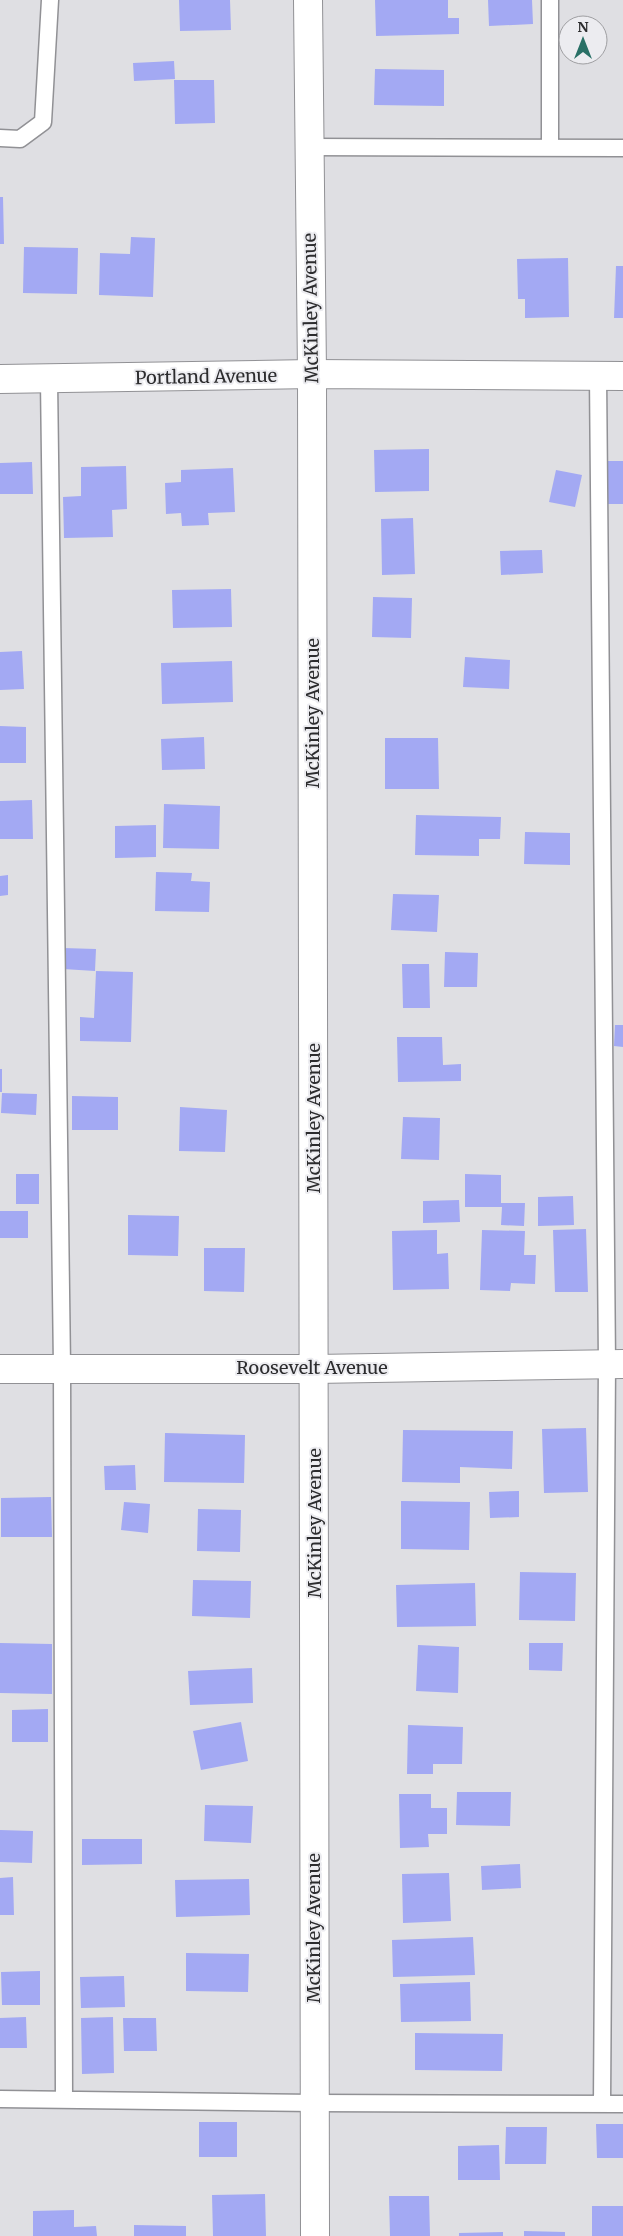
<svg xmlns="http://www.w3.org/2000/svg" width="623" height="2236" font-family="Merriweather,serif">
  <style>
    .building { fill: #a3a9f3 }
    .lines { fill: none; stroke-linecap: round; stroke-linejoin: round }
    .service-casing { stroke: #919195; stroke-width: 19 }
    .minor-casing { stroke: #919195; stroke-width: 30 }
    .tertiary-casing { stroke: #919195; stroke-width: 30 }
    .service { stroke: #fff; stroke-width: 16 }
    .minor { stroke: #fff; stroke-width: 28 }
    .tertiary { stroke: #fff; stroke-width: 28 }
    .labels { text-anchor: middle; stroke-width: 4; stroke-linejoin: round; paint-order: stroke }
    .street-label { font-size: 18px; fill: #2c2c2e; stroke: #ececf0 }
  </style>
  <rect width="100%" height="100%" fill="#dfdfe3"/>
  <!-- building -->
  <path class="building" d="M179 0H230L231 30 180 31Z
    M375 0H448V18H459V34L376 36Z
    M488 0H532L533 24 489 26Z
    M174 61 175 79 134 81 133 63Z
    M375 69 444 70V106L374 105Z
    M174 80H214L215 123 175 124Z
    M0 197H3L4 244H0Z
    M131 237 155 238 153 297 99 295 100 253 130 254Z
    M24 247 78 248 77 294 23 293Z
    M568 258 569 317 525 318V299H518L517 259Z
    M616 266H623V318H614Z
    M429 449V491L375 492 374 450Z
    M607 461H623V504H608Z
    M32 462 33 494H0V463Z
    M126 466 127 509 112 510 113 537 64 538 63 497 81 496V467Z
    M233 468 235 512 208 513 209 525 182 526 181 513 166 514 165 483 181 482V470Z
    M556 470 582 475 575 507 549 502Z
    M413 518 415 574 382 575 381 519Z
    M542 550 543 573 501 575 500 551Z
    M231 589 232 627 173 628 172 590Z
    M373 597 412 598 411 638 372 637Z
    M22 651 24 689 0 690V652Z
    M465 657 510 660 509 689 463 687Z
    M232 661 233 702 162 704 161 663Z
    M0 726 26 727V763H0Z
    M204 737 205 769 162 770 161 739Z
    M385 738H438L439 789H385Z
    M32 800 33 839H0V801Z
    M164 804 220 806 219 849 163 848Z
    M416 815 501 817 500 839H479V856L415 855Z
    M156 825V857L115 858V826Z
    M525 832 570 833V865L524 864Z
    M156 872 192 873 191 881 210 882 209 912 155 911Z
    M8 875V895L0 896V876Z
    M393 894 439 895 437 932 391 930Z
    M63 948 96 949 95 971 63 969Z
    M445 952 478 953 477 987H444Z
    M402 964H429L430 1008H403Z
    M96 971 133 972 131 1042 80 1041V1017L94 1018Z
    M615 1025H623V1047L614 1046Z
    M397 1037H442L443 1065 461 1064V1081L398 1082Z
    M0 1069H2V1092H0Z
    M2 1093 37 1094 36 1115 1 1113Z
    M72 1096 118 1097V1130H72Z
    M180 1107 227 1110 225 1152 179 1151Z
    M403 1117 440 1118 439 1160 401 1159Z
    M16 1174H39V1204H16Z
    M465 1174 501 1175V1203H525L524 1226 501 1225 502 1207H465Z
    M573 1196 574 1225 538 1226V1197Z
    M459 1200 460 1222 423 1223V1201Z
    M0 1211H28V1238H0Z
    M128 1215 179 1216 178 1256 128 1255Z
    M586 1229 588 1292H555L553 1230Z
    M437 1230V1254L448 1253 449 1289 393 1290 392 1231Z
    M482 1230 525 1231 524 1255H536L535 1284 511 1283 510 1291 480 1290Z
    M204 1248H245L244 1292 204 1291Z
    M586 1428 588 1492 544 1493 542 1429Z
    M403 1430 513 1431 512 1469 460 1467V1483L402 1482Z
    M165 1433 245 1435 244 1483 164 1482Z
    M135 1465 136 1490H105L104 1466Z
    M519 1491V1517L490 1518 489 1492Z
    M51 1497 52 1537H1V1498Z
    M401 1501 470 1502 469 1550 401 1549Z
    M124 1502 150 1504 148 1533 121 1530Z
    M198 1509 241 1510 240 1552 197 1551Z
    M520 1572 576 1573 575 1621 519 1620Z
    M193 1580 251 1581 250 1618 192 1616Z
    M475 1583 476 1626 397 1627 396 1585Z
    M0 1643 52 1644V1694L0 1693Z
    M529 1643H563L562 1671 529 1670Z
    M418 1645 459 1647 458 1693 416 1691Z
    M252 1668 253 1703 190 1705 188 1671Z
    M48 1709V1742H12V1710Z
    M241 1722 248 1761 201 1770 193 1731Z
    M408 1725 463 1727 462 1764H433V1774H407Z
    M457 1792H511L510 1826 456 1825Z
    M399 1794H431V1808H447V1834H428L429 1847 400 1848Z
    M205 1805 253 1806 251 1843 204 1841Z
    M0 1830 33 1831 32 1863 0 1862Z
    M82 1839H142V1864L82 1865Z
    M520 1864 521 1888 482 1890 481 1866Z
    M449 1873 451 1921 403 1923 402 1874Z
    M13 1877 14 1915H0V1878Z
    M249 1879 250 1915 176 1917 175 1880Z
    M473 1937 475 1975 393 1977 392 1940Z
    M186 1953 249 1954 248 1992 186 1991Z
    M40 1971V2005H2L1 1972Z
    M124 1976 125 2007 81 2008 80 1977Z
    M470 1982 471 2021 401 2022 400 1984Z
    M26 2017 27 2048H0V2018Z
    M113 2017 114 2073 82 2074 81 2018Z
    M123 2018H156L157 2051H124Z
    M415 2033 503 2034 502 2071 415 2070Z
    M199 2122H237V2157H199Z
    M596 2124H623V2158H597Z
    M506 2127H547L546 2164H505Z
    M499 2145 500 2180H458V2146Z
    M265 2194 266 2236H213L212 2195Z
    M389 2196H429L430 2236H390Z
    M592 2206H623V2236H592Z
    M74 2210V2227L96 2226 97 2236H33V2211Z
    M134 2225 186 2226V2236H134Z
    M524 2231 565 2232V2236H524Z
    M503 2232V2236H459V2233Z"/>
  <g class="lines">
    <defs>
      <path id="service" d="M550 0V148
        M0 138 20 139 43 122 50 0
        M309 147 623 148
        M598 376 607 1364 602 2104
        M49 380 62 1367 64 2100
        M0 2099 314 2103 623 2104"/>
      <path id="minor" d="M0 379 312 374 623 376
        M0 1369H315L623 1364"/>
      <path id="tertiary" d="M308 0 312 374 315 2236"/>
    </defs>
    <!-- service casing -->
    <use href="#service" class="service-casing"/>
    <!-- minor casing -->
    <use href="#minor" class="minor-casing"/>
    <!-- tertiary casing -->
    <use href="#tertiary" class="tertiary-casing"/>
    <!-- service -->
    <use href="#service" class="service"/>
    <!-- minor -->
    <use href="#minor" class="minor"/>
    <!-- tertiary -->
    <use href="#tertiary" class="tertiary"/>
  </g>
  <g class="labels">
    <!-- street labels -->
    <g class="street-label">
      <text transform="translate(311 308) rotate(-91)" y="6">McKinley Avenue</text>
      <text transform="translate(206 377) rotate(-1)" y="6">Portland Avenue</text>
      <text transform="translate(313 713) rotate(-90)" y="6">McKinley Avenue</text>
      <text transform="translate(314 1118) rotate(-90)" y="6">McKinley Avenue</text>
      <text x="312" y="1374">Roosevelt Avenue</text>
      <text transform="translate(315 1523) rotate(-90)" y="6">McKinley Avenue</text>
      <text transform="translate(314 1928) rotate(-90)" y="6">McKinley Avenue</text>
    </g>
  </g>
  <!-- north arrow -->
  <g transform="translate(583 40)"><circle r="24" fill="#ececf0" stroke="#9f9fa2"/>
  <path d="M0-4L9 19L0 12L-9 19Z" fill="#297066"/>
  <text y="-8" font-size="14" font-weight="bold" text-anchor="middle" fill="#2c2c2e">N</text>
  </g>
</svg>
